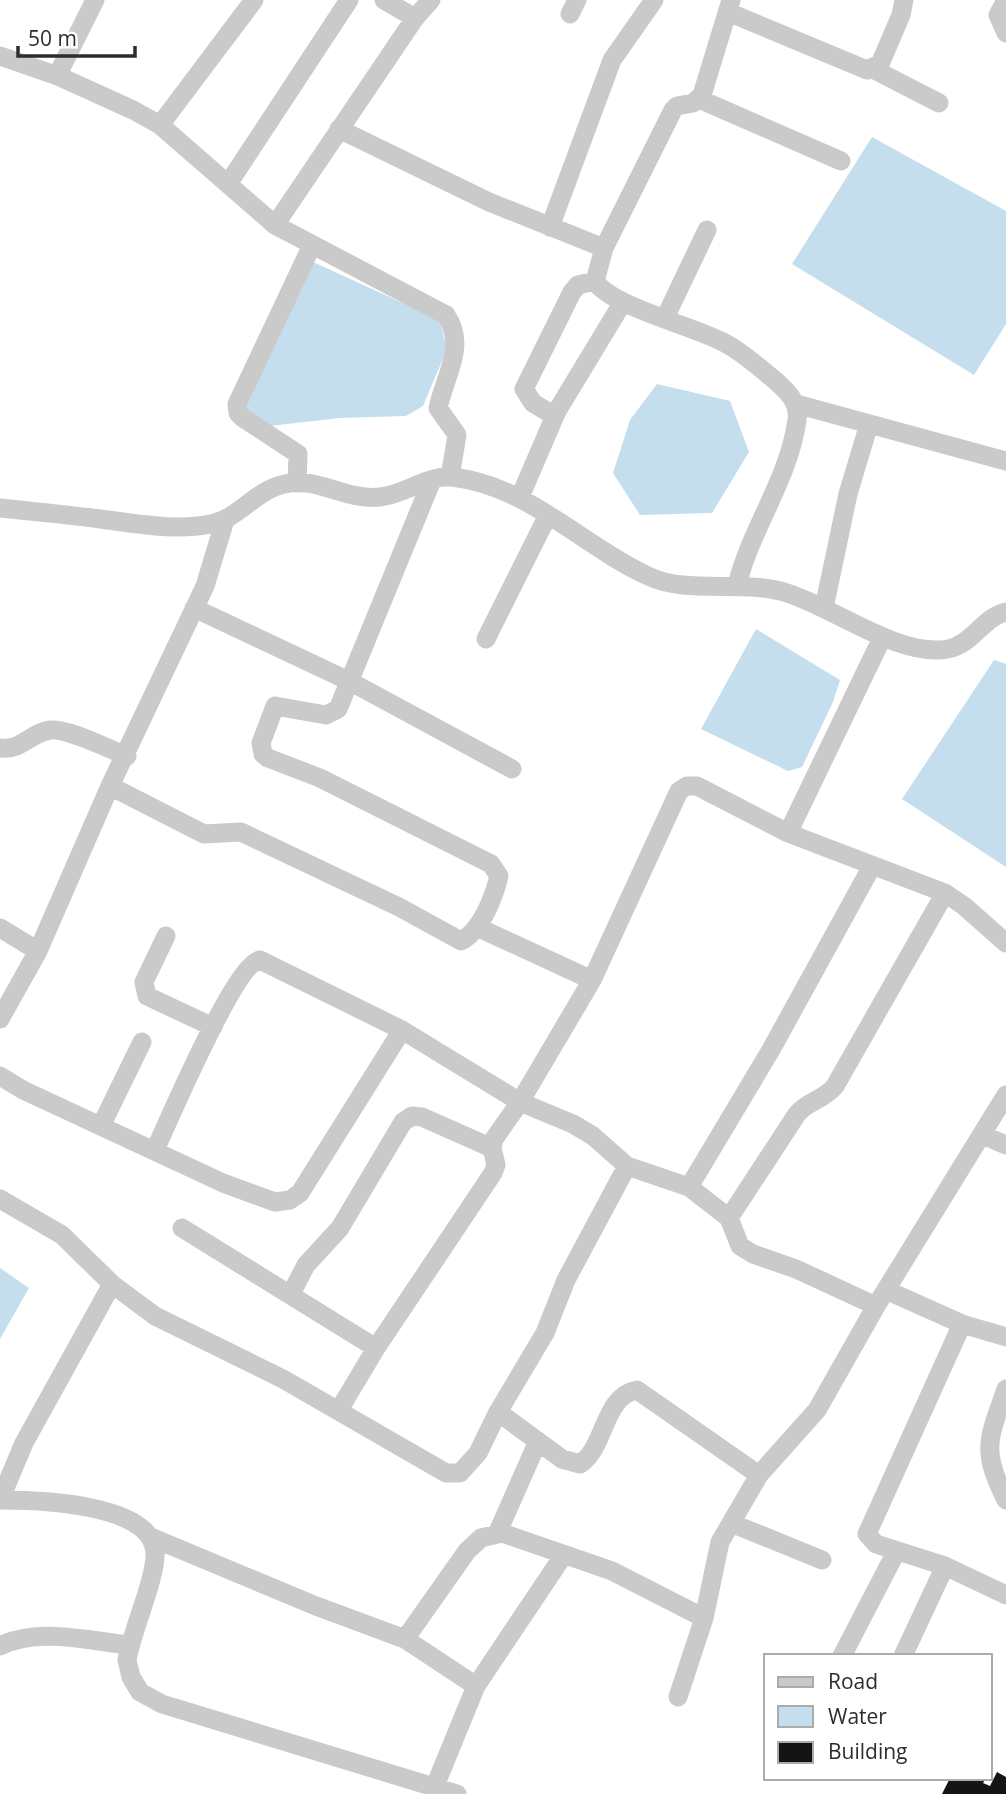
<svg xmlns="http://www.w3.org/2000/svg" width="1006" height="1794" font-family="'Open Sans',sans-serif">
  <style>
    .water { fill: #c4deee }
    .building { fill: #141414 }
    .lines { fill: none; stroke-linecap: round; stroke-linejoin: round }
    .minor { stroke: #cacaca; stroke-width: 19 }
  </style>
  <rect width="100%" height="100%" fill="#fff"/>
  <!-- water -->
  <path class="water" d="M872 137 1006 211V324L974 375 792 264Z
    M313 262 440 320 447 349 423 406 406 416 340 418 261 427 242 409Z
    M657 384 730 401 749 452 712 513 640 515 613 473 630 420Z
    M756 629 840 680 833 702 802 767 788 771 701 729Z
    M994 660 1006 664V867L902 799Z
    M0 1268 29 1288 0 1339Z"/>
  <!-- building -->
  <path class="building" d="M997 1772 1006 1777V1794H942L950 1778H986L983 1783 990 1786Z"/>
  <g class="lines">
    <!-- minor -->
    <path class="minor" d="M384 0 415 18
      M731 0 702 95 693 103 677 106 673 110 604 248 595 281C610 306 693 326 723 342 741 351 755 364 771 377 784 388 800 401 797 420 789 479 751 528 737 585
      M1006 0 998 15 1006 33
      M728 12 867 70 880 64 901 15 904 0
      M570 14 577 0
      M0 56 58 76 133 110 160 125 275 225 446 315C467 346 445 375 438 408L457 435 450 477
      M873 69 939 103
      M57 76 95 0
      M699 99 841 161
      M160 125 254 0
      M339 129 489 202 604 248
      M228 184 349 0
      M275 225 415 18 431 0
      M550 227 612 60 654 0
      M665 318 707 230
      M796 404 1006 461
      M555 416 533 403 524 389 572 292 578 285 595 281
      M297 483 298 454 243 418 238 413 237 404 312 245
      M520 497 557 411 623 302
      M0 508C36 512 72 515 107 520 140 524 177 531 210 524 239 519 255 490 285 484 315 476 348 501 380 497 404 495 427 475 452 477 529 486 581 545 648 576 687 595 744 579 787 593 833 607 899 658 948 649 973 644 983 617 1006 612
      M194 608 351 682 512 769
      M824 608 848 494 869 424
      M486 639 548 515
      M0 748C21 751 30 733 50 730 68 728 108 749 127 756
      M110 786 204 834 241 832 399 907 461 941C481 931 494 897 499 876L491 864 320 778 268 758 263 754 261 743 275 706 326 715 338 709 432 480
      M788 833 882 638
      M477 927 592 980
      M0 928 38 951
      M166 936 144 982 147 996 213 1027
      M0 1019 38 951 110 786 205 586 225 520
      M0 1076 23 1090 223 1183 275 1202 290 1200 300 1193 402 1030
      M101 1126 142 1042
      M983 1135 1006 1145
      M155 1150C169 1120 235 964 260 960L402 1030 520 1102 573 1124 593 1136 627 1166 689 1187 729 1218 740 1246 753 1254 796 1269 876 1306
      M689 1187 772 1048 872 866
      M0 1199 62 1235 112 1284 155 1316 283 1379 446 1473H460L478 1453 498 1412 545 1333 566 1280 627 1166
      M729 1218 797 1114C807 1101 824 1100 835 1086L945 893
      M182 1228 376 1348
      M886 1290 962 1324 1006 1337
      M291 1294 306 1265 340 1228 403 1122 412 1116 422 1117 492 1148
      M962 1324 867 1534 876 1544 945 1566 1006 1595
      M1006 1389C988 1440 981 1450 1006 1500
      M339 1410 376 1348 493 1173 496 1165 492 1148 494 1139 520 1102 592 980 679 791 687 786H697L788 833 945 893 964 906 1006 943
      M498 1412 562 1459 580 1464C606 1447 603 1396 637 1390L759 1475
      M0 1500C37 1500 156 1503 155 1555 155 1580 132 1631 127 1660L131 1677 140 1692 162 1704 457 1794
      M0 1500 24 1443 112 1284
      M731 1523 822 1560
      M497 1534 538 1441
      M153 1538 316 1606 405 1639 476 1686
      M405 1639 467 1551 481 1538 502 1533 612 1571 704 1618
      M0 1646C38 1627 89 1641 129 1645
      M842 1656 896 1552
      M903 1656 945 1566
      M678 1697 704 1618 720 1542 759 1475 817 1410 876 1306 1006 1095
      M435 1786 476 1686 563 1556"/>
  </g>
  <!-- legend -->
  <rect x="764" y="1654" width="228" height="126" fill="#ffffff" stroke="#ababab" stroke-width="2"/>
  <rect x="778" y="1677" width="35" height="10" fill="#cacaca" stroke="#ababab" stroke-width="2"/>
  <text x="828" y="1689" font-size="21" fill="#2d2d2d">Road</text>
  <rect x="778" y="1706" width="35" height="21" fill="#c4deee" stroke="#ababab" stroke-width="2"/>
  <text x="828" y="1724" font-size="21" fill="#2d2d2d">Water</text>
  <rect x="778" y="1742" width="35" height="21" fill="#141414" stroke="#ababab" stroke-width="2"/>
  <text x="828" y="1759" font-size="21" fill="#2d2d2d">Building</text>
  <!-- scale -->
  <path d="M18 46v10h117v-10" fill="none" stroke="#2d2d2d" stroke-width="3.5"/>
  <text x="28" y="46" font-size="21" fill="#2d2d2d" stroke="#ffffff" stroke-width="5" paint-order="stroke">50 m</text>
</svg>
